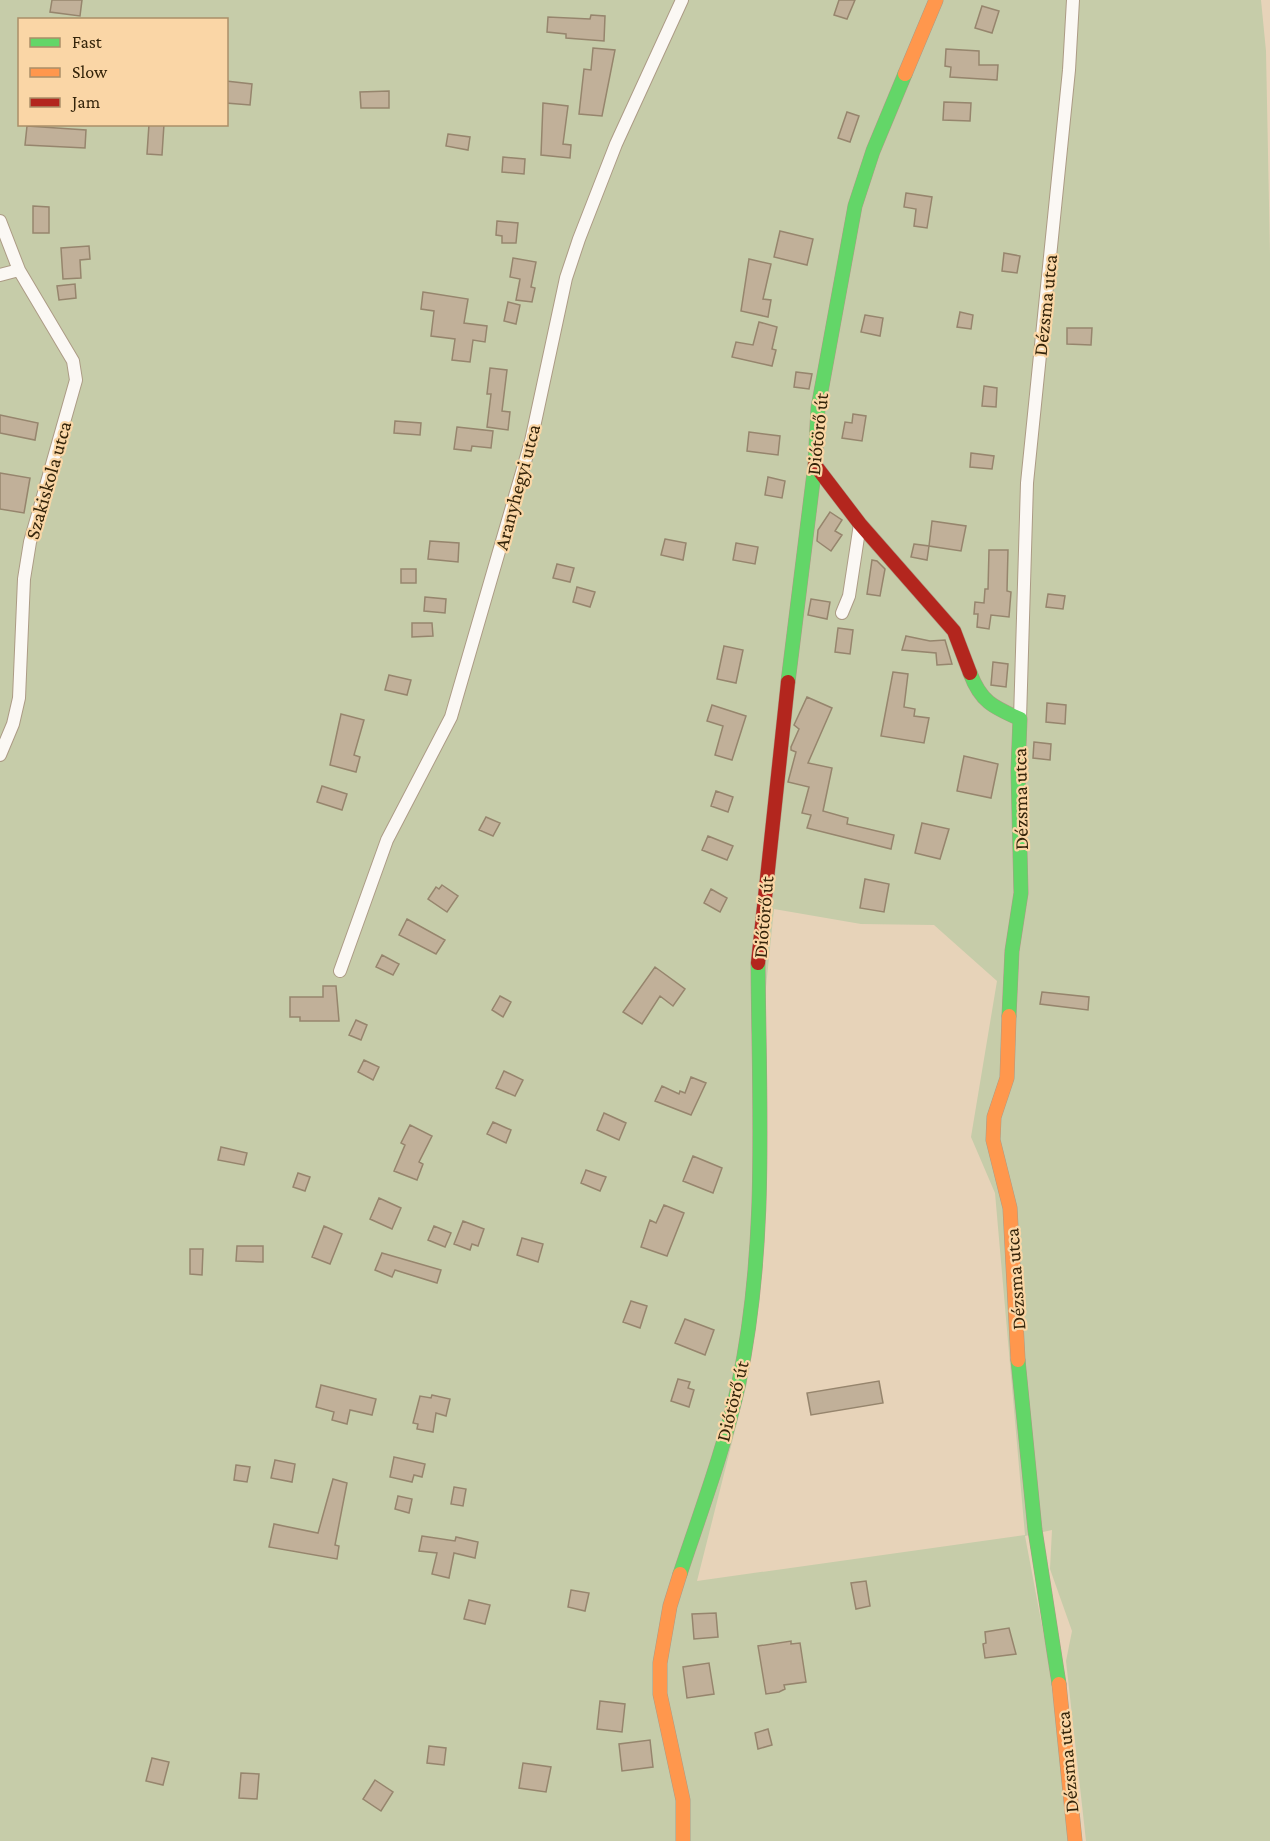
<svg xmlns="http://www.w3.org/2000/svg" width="1270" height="1841" font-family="'Crimson Pro',serif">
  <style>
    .green { fill: #c6cca9; fill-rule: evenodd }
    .building { fill: #c1b099; stroke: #96856d; stroke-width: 1.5 }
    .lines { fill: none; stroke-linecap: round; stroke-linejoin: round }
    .street-casing { stroke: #ac9b85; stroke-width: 14 }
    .fast-casing { stroke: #ac9b85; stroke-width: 15 }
    .slow-casing { stroke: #ac9b85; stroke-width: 15 }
    .jam-casing { stroke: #ac9b85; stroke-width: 15 }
    .street { stroke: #fbf8f4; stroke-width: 12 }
    .fast { stroke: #63d668; stroke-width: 14 }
    .slow { stroke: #ff974d; stroke-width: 14 }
    .jam { stroke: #b3261e; stroke-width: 14 }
    .labels { text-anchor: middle; stroke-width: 4.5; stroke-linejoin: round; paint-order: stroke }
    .street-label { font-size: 20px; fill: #34240a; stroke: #fad6a6 }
  </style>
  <rect width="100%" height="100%" fill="#e7d3b9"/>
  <!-- green -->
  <path class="green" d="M0 0H1261L1266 51 1270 255V1841H1086L1066 1661 1072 1631 1050 1569 1052 1530 1025 1536 1047 1652 1072 1841H0ZM20 20H226V124H20ZM774 909 861 924 934 925 997 981 971 1137 995 1193 1025 1535 697 1581 747 1383 759 1055Z"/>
  <!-- building -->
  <path class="building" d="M52 0H82L80 16 50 12Z
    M839 0H855L847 19 834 15Z
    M982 6 999 11 992 33 975 28Z
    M591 15 605 16 604 41 566 38V34L547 32 548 17 590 19Z
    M593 48 615 50 602 116 579 114 584 69 591 70Z
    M946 49 979 51V65H998L997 80 950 77 951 67 945 66Z
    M226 81 252 84 250 105 226 103Z
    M389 91V108H361L360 92Z
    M944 102 971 103 970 121 943 120Z
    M543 103 568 106 563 144 571 145 570 158 541 155Z
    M847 112 859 116 850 142 838 138Z
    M149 124H164L162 155 147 154Z
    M27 126 86 130 85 148 25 145Z
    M448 134 470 137 468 150 446 146Z
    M503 157 525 159 524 174 502 172Z
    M906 193 932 197 927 228 914 226 916 209 904 207Z
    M33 206 49 207V233H33Z
    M497 221 518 223 516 243H502V236L496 235Z
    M780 231 813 239 807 265 774 257Z
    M89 246 90 259 80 260 81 278 63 279 61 248Z
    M1004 253 1020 256 1017 273 1002 271Z
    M513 258 536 262 531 287 535 288 532 302 516 300 520 279 510 277Z
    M749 259 771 264 763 299 771 300 768 317 741 311Z
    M75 284 76 298 59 300 57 286Z
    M423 292 468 299 464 323 487 326 485 342 473 340 470 362 452 360 455 339 431 336 434 311 421 309Z
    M508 302 520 305 516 324 504 321Z
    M960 312 973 315 971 329 957 327Z
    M865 315 883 318 880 336 861 332Z
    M759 322 777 327 772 349 776 350 772 366 732 357 736 342 753 345Z
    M1067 328H1092L1091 345 1067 344Z
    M490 368 507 370 502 411 510 412 508 430 487 427 491 394H487Z
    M796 372 812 374 809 389 794 387Z
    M984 386 997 388 996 407 982 406Z
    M853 414 866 416 862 441 842 438 845 422 852 423Z
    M0 415 38 423 35 440 0 433Z
    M395 421 421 423 420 435 394 433Z
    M457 427 493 431 491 448 472 446 471 451 454 449Z
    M749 432 780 436 778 455 747 451Z
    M971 453 994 456 992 469 970 467Z
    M0 473 30 478 24 513 0 509Z
    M768 477 785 481 782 498 765 495Z
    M830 512 842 520 835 531 842 535 831 551 817 541 818 530Z
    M932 521 966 526 961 551 929 546Z
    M665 539 686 543 683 560 661 555Z
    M430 541 459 543 458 562 428 559Z
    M736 543 758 547 755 564 733 560Z
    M914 544 929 546 927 560 911 557Z
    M989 550H1008L1007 591 1011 592 1009 617 991 615 989 629 977 627 978 614H974L975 602 984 603 985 589H988Z
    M872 560 877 561 885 569 880 596 867 594Z
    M557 564 574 568 570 582 553 578Z
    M401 569H416V583H401Z
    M577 587 595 592 590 607 573 602Z
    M1048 594 1065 596 1063 609 1046 607Z
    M425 597 446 599 445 613 424 611Z
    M811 599 830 602 827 619 808 615Z
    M412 623H432L433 636 412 637Z
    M838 628 853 630 850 654 835 652Z
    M906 636 930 641 945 640 952 664 937 665 936 653 902 650Z
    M724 646 743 650 736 683 717 679Z
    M993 662 1008 664 1006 687 991 685Z
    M893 672 908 674 904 707 915 709 914 716 929 718 924 743 881 736Z
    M389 675 411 680 407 695 385 690Z
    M807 697 832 708 808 763 832 768 823 811 848 818 847 824 894 835 891 849 807 828 811 815 802 813 809 787 788 782 796 752 791 750V747L799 729 794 725Z
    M1047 703 1066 705 1065 724 1046 722Z
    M712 705 746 716 732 760 715 755 723 726 707 721Z
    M341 714 364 720 354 755 360 757 356 772 330 765Z
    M1034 742 1051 744 1050 760 1033 758Z
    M964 756 998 764 991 798 957 791Z
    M322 786 347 794 342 810 317 802Z
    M716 791 733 797 728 812 711 806Z
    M486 817 500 823 493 836 479 830Z
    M922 823 949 829 940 859 915 853Z
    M708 836 733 846 727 860 702 850Z
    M865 879 889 884 884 912 860 908Z
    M442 885 458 896 447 912 428 899 436 887 439 889Z
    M711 889 727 898 720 912 704 903Z
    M407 919 445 940 436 954 399 935Z
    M382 955 399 964 393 975 376 967Z
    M655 967 685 989 673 1006 660 996 642 1024 623 1012Z
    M323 986H336L339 1021H300V1017H290V997H323Z
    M1042 992 1089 997 1088 1010 1040 1004Z
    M500 996 511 1002 503 1017 492 1010Z
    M356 1020 367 1025 361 1040 349 1035Z
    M364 1060 379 1067 373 1080 358 1072Z
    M504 1071 523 1080 515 1096 496 1088Z
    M691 1077 706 1083 691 1115 655 1101 662 1086 679 1094 680 1091 685 1093Z
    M604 1113 626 1123 619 1140 597 1130Z
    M493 1122 511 1130 506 1143 487 1134Z
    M410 1125 432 1136 419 1162 423 1164 417 1180 394 1171 405 1145 401 1143Z
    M221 1147 247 1153 244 1165 218 1160Z
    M693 1156 722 1168 713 1193 683 1181Z
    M586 1170 606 1177 600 1191 581 1183Z
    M298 1173 310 1177 305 1191 293 1187Z
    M379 1198 401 1208 392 1229 370 1219Z
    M664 1205 684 1213 667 1256 641 1247 650 1220 656 1223Z
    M463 1221 484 1229 478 1246 472 1244 470 1250 454 1244Z
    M324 1226 342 1234 330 1264 312 1257Z
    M434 1226 451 1233 445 1247 428 1240Z
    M522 1238 543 1244 538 1262 517 1255Z
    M237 1246H263V1262L236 1261Z
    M190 1249H203L202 1275 190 1274Z
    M382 1253 441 1270 437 1283 395 1270 392 1277 375 1270Z
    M631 1301 647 1306 640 1328 623 1322Z
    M685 1319 714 1330 705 1355 675 1343Z
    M678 1379 690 1382 688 1388 694 1390 689 1407 671 1401Z
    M879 1381 883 1403 811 1415 807 1393Z
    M321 1385 376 1399 372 1415 350 1410 347 1424 332 1420 334 1412 316 1407Z
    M432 1395 450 1399 446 1416 436 1413 433 1432 417 1429 418 1424 413 1423 420 1396 431 1398Z
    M394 1457 425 1464 422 1477 414 1475 412 1482 390 1477Z
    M275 1460 295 1464 292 1482 271 1478Z
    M236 1465 250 1467 247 1482 234 1480Z
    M333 1479 347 1483 335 1545 339 1546 337 1559 269 1547 274 1524 318 1533Z
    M454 1487 466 1489 463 1506 451 1504Z
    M398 1496 412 1499 409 1513 395 1509Z
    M422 1536 455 1541 456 1537 478 1542 475 1558 454 1553 449 1578 432 1574 437 1553 419 1551Z
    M866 1581 870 1606 856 1609 851 1583Z
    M571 1590 589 1593 585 1611 568 1607Z
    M469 1600 490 1605 485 1624 464 1619Z
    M716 1613 718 1637 694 1639 692 1614Z
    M1009 1628 1016 1654 985 1658 983 1644 986 1643 985 1632Z
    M791 1641V1644L800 1643 806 1682 784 1685 785 1689 779 1692 766 1694 758 1646Z
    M709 1663 714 1694 687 1698 683 1667Z
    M600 1701 625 1704 622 1732 597 1729Z
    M768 1729 772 1745 758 1749 755 1733Z
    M650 1740 653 1767 622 1771 619 1744Z
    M429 1746 446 1748 444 1765 427 1763Z
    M152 1758 169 1762 163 1785 146 1781Z
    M523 1763 551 1767 546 1792 519 1788Z
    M241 1773 259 1774 257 1799 239 1798Z
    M375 1780 393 1792 381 1811 363 1799Z"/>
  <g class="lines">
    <defs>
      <path id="street" d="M0 221 19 270 73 361 76 380 30 542 24 579 19 698 13 724 0 755
        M0 275 19 270
        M842 613 849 596 860 524
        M1020 719 1027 483 1069 70 1073 0
        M340 971 387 840 451 717 531 441 566 278 579 239 616 144 682 0"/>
      <path id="fast" d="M970 673C981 702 993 707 1020 719L1018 771 1021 893 1012 951 1009 1016
        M788 682 815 465 818 408 855 206 873 151 905 74
        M1018 1360 1035 1530 1059 1684
        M680 1574C701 1511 725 1447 739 1382 768 1245 759 1102 758 963"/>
      <path id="slow" d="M905 74 936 0
        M1009 1016 1007 1078 994 1117 993 1140 1010 1208 1018 1360
        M680 1574 670 1606 660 1663V1694L683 1800V1841
        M1059 1684 1075 1841"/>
      <path id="jam" d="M815 465 860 524 954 631 970 673
        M758 963 788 682"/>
    </defs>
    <!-- street casing -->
    <use href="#street" class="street-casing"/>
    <!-- fast casing -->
    <use href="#fast" class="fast-casing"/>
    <!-- slow casing -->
    <use href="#slow" class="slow-casing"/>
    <!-- jam casing -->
    <use href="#jam" class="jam-casing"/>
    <!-- street -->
    <use href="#street" class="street"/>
    <!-- fast -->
    <use href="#fast" class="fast"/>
    <!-- slow -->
    <use href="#slow" class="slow"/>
    <!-- jam -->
    <use href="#jam" class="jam"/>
  </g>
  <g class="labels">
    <!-- street labels -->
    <g class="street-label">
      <text transform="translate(1045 305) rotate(-84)" y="7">Dézsma utca</text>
      <text transform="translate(817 434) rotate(-84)" y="7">Diótörő út</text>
      <text transform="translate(48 480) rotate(-74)" y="7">Szakiskola utca</text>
      <text transform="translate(517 487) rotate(-75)" y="7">Aranyhegyi utca</text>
      <text transform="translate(1020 799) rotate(-91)" y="7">Dézsma utca</text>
      <text transform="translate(763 917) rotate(-85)" y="7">Diótörő út</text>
      <text transform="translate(1015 1279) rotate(-94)" y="7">Dézsma utca</text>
      <text transform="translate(732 1401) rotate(-76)" y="7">Diótörő út</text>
      <text transform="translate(1067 1762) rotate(-95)" y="7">Dézsma utca</text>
    </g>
  </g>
  <!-- legend -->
  <rect x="18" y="18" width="210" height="108" fill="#fad6a6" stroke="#ab8f68" stroke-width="1.5"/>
  <rect x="30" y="38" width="30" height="9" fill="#63d668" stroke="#ab8f68" stroke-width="1.5"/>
  <text x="72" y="48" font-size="18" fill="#34240a">Fast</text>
  <rect x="30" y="68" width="30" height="9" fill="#ff974d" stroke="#ab8f68" stroke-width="1.5"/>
  <text x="72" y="78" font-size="18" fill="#34240a">Slow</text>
  <rect x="30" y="98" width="30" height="9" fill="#b3261e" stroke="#ab8f68" stroke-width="1.5"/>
  <text x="72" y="108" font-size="18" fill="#34240a">Jam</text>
</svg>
